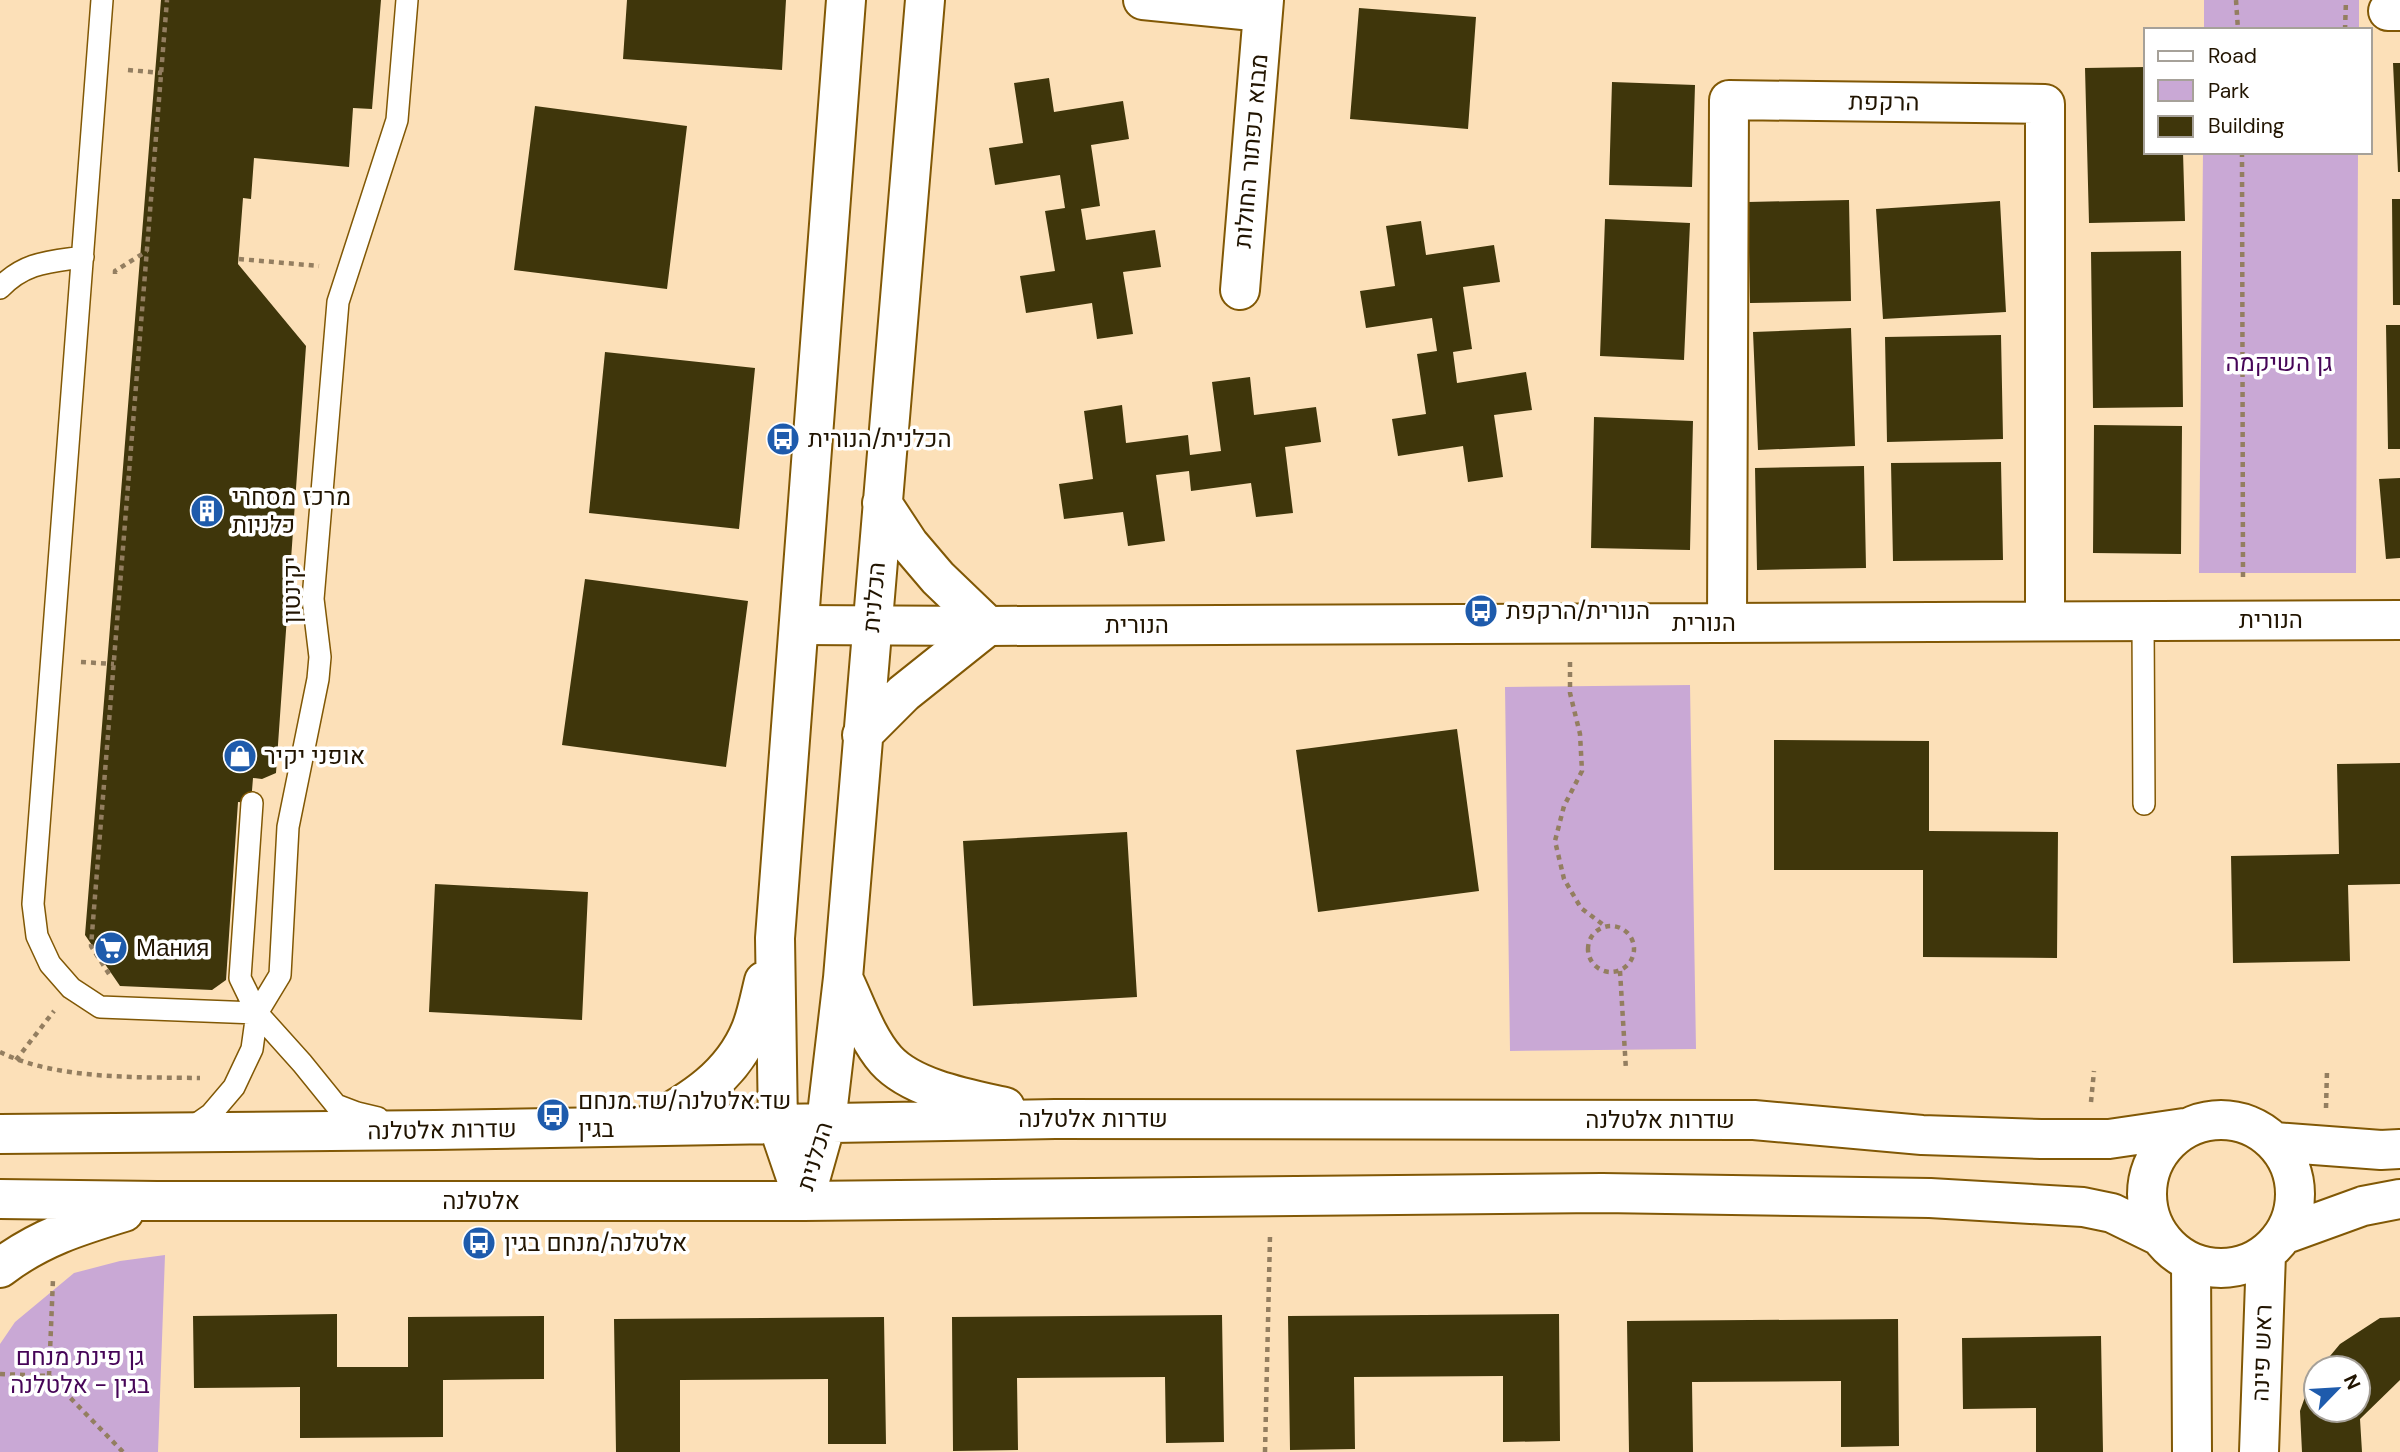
<svg xmlns="http://www.w3.org/2000/svg" width="2400" height="1452" font-family="'DM Sans',Heebo,sans-serif">
  <style>
    .green { fill: #c9a8d5 }
    .building { fill: #3f360b }
    .lines { fill: none; stroke-linecap: round; stroke-linejoin: round }
    .lane-casing { stroke: #815805; stroke-width: 24 }
    .street-casing { stroke: #815805; stroke-width: 42 }
    .secondary-casing { stroke: #815805; stroke-width: 42 }
    .path { stroke: #937e60; stroke-width: 4.5; stroke-dasharray: 5 5; stroke-linecap: butt }
    .lane { stroke: #fff; stroke-width: 21 }
    .street { stroke: #fff; stroke-width: 38 }
    .secondary { stroke: #fff; stroke-width: 38 }
    .labels { text-anchor: middle; stroke-width: 7; stroke-linejoin: round; paint-order: stroke }
    .street-label { font-size: 24px; fill: #211401; stroke: #fff }
    .park-label { font-size: 24px; fill: #460557; stroke: #fff }
    .poi-label { font-size: 24px; fill: #211401; stroke: #fff; text-anchor: start }
  </style>
  <rect width="100%" height="100%" fill="#fce0b8"/>
  <!-- green -->
  <path class="green" d="M2204 0H2359V30H2204Z
    M2203 152H2358L2356 573H2199Z
    M1690 685 1696 1049 1510 1051 1505 687Z
    M165 1255 158 1452H0V1344L15 1322 74 1273 120 1261Z"/>
  <!-- building -->
  <path class="building" d="M161 0H381L372 109 353 108 349 167 254 158 251 199 243 198 238 264 306 346 276 773 262 779 253 778 251 803 238 802 226 980 212 990 120 986 85 935Z
    M627 0H786L782 70 623 59Z
    M1359 8 1476 17 1468 129 1350 119Z
    M2393 63H2400V172H2398Z
    M2146 67V152H2183L2185 221 2089 223 2085 68Z
    M1049 78 1054 112 1123 101 1129 139 1091 145 1100 206 1081 209 1086 240 1155 230 1161 267 1123 272 1133 334 1097 339 1092 303 1026 313 1020 276 1055 271 1045 211 1065 208 1060 175 995 185 989 148 1023 143 1014 83Z
    M1612 82 1695 85 1692 187 1609 185Z
    M535 106 687 126 667 289 514 270Z
    M2392 199H2400V305H2393Z
    M1849 200 1851 301 1750 303 1748 202Z
    M2000 201 2006 312 1883 319 1876 209Z
    M1605 219 1690 223 1684 360 1600 356Z
    M1421 221 1426 255 1494 245 1500 282 1463 287 1472 349 1453 352 1457 383 1526 372 1532 410 1494 415 1503 477 1468 482 1463 446 1398 456 1392 419 1426 414 1417 354 1437 351 1432 318 1366 328 1360 291 1395 286 1386 226Z
    M2181 251 2183 407 2093 408 2091 252Z
    M2386 325H2400V449H2388Z
    M1851 328 1855 446 1758 450 1753 332Z
    M2001 335 2003 439 1887 442 1885 337Z
    M605 352 755 368 739 529 589 513Z
    M1250 377 1254 415 1316 407 1321 442 1285 447 1293 513 1256 517 1251 483 1191 491 1189 471 1156 475 1165 541 1128 546 1123 512 1064 519 1059 484 1093 479 1084 411 1122 405 1126 443 1188 435 1190 455 1221 451 1212 382Z
    M1594 417 1693 421 1690 550 1591 548Z
    M2094 425 2182 426 2181 554 2093 553Z
    M2001 462 2003 560 1893 561 1891 463Z
    M1864 466 1866 568 1757 570 1755 468Z
    M2400 478V558L2386 559 2379 479Z
    M585 579 748 601 726 767 562 745Z
    M1457 729 1479 891 1318 912 1296 750Z
    M1774 740 1929 741V831L2058 832 2057 958 1923 957V870H1774Z
    M2400 763V884L2348 885 2350 961 2233 963 2231 856 2339 854 2337 764Z
    M1127 832 1137 997 973 1006 963 841Z
    M435 884 588 892 582 1020 429 1012Z
    M337 1314V1367H408V1317L544 1316V1379L443 1380V1437L300 1438V1387L194 1388 193 1316Z
    M1559 1314 1560 1441 1503 1442V1376L1354 1377 1355 1449 1290 1450 1288 1316Z
    M1222 1315 1224 1442 1166 1443 1165 1377 1017 1378 1018 1450 953 1451 952 1317Z
    M884 1317 886 1444H828V1379L680 1380V1452H616L614 1319Z
    M2400 1317V1380L2360 1419 2362 1452H2302L2300 1411 2312 1377 2316 1373V1410H2358V1368H2320L2340 1344 2380 1318Z
    M1898 1319 1899 1446 1841 1447V1381L1692 1382 1693 1452H1629L1627 1321Z
    M2101 1336 2103 1452H2036V1408L1963 1409 1962 1338Z"/>
  <g class="lines">
    <defs>
      <path id="lane" d="M102 0 33 904 37 936 50 964 71 988 100 1007 257 1013
        M0 288C25 262 49 262 83 257
        M2143 621 2144 804
        M252 803 240 978 257 1013 302 1063 336 1105 357 1113 378 1118
        M191 1128 211 1114 234 1087 252 1049 257 1013 280 975 288 827 318 679 320 657 313 599 338 302 397 120 407 0"/>
      <path id="street" d="M1143 0 1263 12
        M2388 11H2400
        M1240 290 1264 0
        M1727 623 1729 100 2045 104V621
        M799 625 988 626 2400 620"/>
      <path id="secondary" d="M862 735 904 693 988 626 938 578 909 544 882 503
        M843 978C856 1005 866 1037 886 1060 912 1089 969 1099 1005 1107
        M2147 1194a74 74 0 1 1 148 0a74 74 0 1 1-148 0Z
        M649 1124C692 1101 732 1076 751 1029 757 1014 760 997 764 981
        M0 1134 435 1130 1055 1119 1754 1120 1922 1135 2041 1139H2109L2184 1128
        M2275 1142 2381 1150 2400 1149
        M0 1199 157 1201H804L1602 1193 1930 1198 2083 1207 2112 1213 2159 1236
        M804 1201 826 1123 843 978 925 0
        M804 1201 778 1125 775 938 846 0
        M2283 1235 2363 1206 2400 1199
        M2191 1262 2192 1452
        M0 1268C39 1238 78 1226 124 1212
        M2259 1452 2266 1254"/>
    </defs>
    <!-- lane casing -->
    <use href="#lane" class="lane-casing"/>
    <!-- street casing -->
    <use href="#street" class="street-casing"/>
    <!-- secondary casing -->
    <use href="#secondary" class="secondary-casing"/>
    <!-- path -->
    <path class="path" d="M2236 0 2238 30
      M2345 30 2346 0
      M128 70 162 73
      M2242 152 2243 582
      M239 259 319 266
      M115 274V271L147 251
      M81 662 114 664
      M1570 662V693L1580 734 1582 771 1564 806 1555 841 1564 879 1581 908 1605 926
      M1588 949a23 23 0 1 1 46 0a23 23 0 1 1-46 0Z
      M1620 971 1626 1070
      M109 974 91 946 167 0
      M0 1052C56 1080 139 1077 200 1078
      M16 1060 54 1011
      M2091 1102 2094 1071
      M2326 1108 2327 1071
      M0 1374 49 1376 123 1452
      M49 1376 53 1279
      M1265 1452 1270 1236"/>
    <!-- lane -->
    <use href="#lane" class="lane"/>
    <!-- street -->
    <use href="#street" class="street"/>
    <!-- secondary -->
    <use href="#secondary" class="secondary"/>
  </g>
  <!-- icons -->
  <defs>
    <symbol id="bus-disc" viewBox="-11 -11 22 22"><circle r="9.5" fill="#1e5bac" stroke="#fff"/><path d="M-5-6H5V4H4V6H2V4H-2V6H-4V4H-5ZM-3.5-4V0h7V-4ZM-3.5 1.2v1.5H-2V1.2ZM2 1.2v1.5H3.5V1.2Z" fill="#fff"/></symbol>
    <symbol id="building-disc" viewBox="-11 -11 22 22"><circle r="9.5" fill="#1e5bac" stroke="#fff"/><path d="M-4-6H4V6H1V3H-1V6H-4ZM-2.5-4.3h1.7v1.8h-1.7ZM.8-4.3h1.7v1.8H.8ZM-2.5-1h1.7V.8h-1.7ZM.8-1h1.7V.8H.8Z" fill="#fff"/></symbol>
    <symbol id="shop-disc" viewBox="-11 -11 22 22"><circle r="9.5" fill="#1e5bac" stroke="#fff"/><path d="M-5-2.5h2.3a2.7 3.5 0 0 1 5.4 0H5L5.5 6h-11ZM-1.5-2.5h3a1.5 2.3 0 0 0-3 0Z" fill="#fff"/></symbol>
    <symbol id="supermarket-disc" viewBox="-11 -11 22 22"><circle r="9.5" fill="#1e5bac" stroke="#fff"/><path d="M-6-5.5h2.5l.6 2H6L4.5 2H-2.5L-4.4-4H-6ZM-1.5 3.2a1.3 1.3 0 1 0 .1 0ZM3 3.2a1.3 1.3 0 1 0 .1 0Z" fill="#fff"/></symbol>
  </defs>
  <g fill-rule="evenodd">
    <use href="#bus-disc" x="764" y="420" width="38" height="38"/>
    <use href="#building-disc" x="188" y="492" width="38" height="38"/>
    <use href="#bus-disc" x="1462" y="592" width="38" height="38"/>
    <use href="#shop-disc" x="221" y="737" width="38" height="38"/>
    <use href="#supermarket-disc" x="92" y="929" width="38" height="38"/>
    <use href="#bus-disc" x="534" y="1096" width="38" height="38"/>
    <use href="#bus-disc" x="460" y="1224" width="38" height="38"/>
  </g>
  <g class="labels">
    <!-- street labels -->
    <g class="street-label">
      <text transform="translate(1884 102) rotate(1)" y="8">הרקפת</text>
      <text transform="translate(1251 151) rotate(-85)" y="8">מבוא כפתור החולות</text>
      <text transform="translate(292 590) rotate(-90)" y="8">יקינטון</text>
      <text transform="translate(874 597) rotate(-85)" y="8">הכלנית</text>
      <text x="2271" y="628">הנורית</text>
      <text x="1704" y="631">הנורית</text>
      <text x="1137" y="633">הנורית</text>
      <text x="1093" y="1127">שדרות אלטלנה</text>
      <text x="1660" y="1128">שדרות אלטלנה</text>
      <text transform="translate(442 1130) rotate(-1)" y="8">שדרות אלטלנה</text>
      <text transform="translate(815 1156) rotate(-73)" y="8">הכלנית</text>
      <text x="481" y="1209">אלטלנה</text>
      <text transform="translate(2262 1353) rotate(-88)" y="8">ראש פינה</text>
    </g>
    <!-- park labels -->
    <g class="park-label">
      <text x="2279" y="371">גן השיקמה</text>
      <text x="80" y="1365">גן פינת מנחם<tspan x="80" dy="28">בגין - אלטלנה</tspan></text>
    </g>
    <!-- poi labels -->
    <g class="poi-label">
      <text x="808" y="447">הכלנית/הנורית</text>
      <text x="232" y="505">מרכז מסחרי<tspan x="232" dy="28">כלניות</tspan></text>
      <text x="1506" y="619">הנורית/הרקפת</text>
      <text x="264" y="764">אופני יקיר</text>
      <text x="136" y="956">Мания</text>
      <text x="578" y="1109">שד.אלטלנה/שד.מנחם<tspan x="578" dy="28">בגין</tspan></text>
      <text x="504" y="1251">אלטלנה/מנחם בגין</text>
    </g>
  </g>
  <!-- legend -->
  <rect x="2144" y="28" width="228" height="126" fill="#ffffff" stroke="#a6a199" stroke-width="2"/>
  <rect x="2158" y="51" width="35" height="10" fill="#ffffff" stroke="#a6a199" stroke-width="2"/>
  <text x="2208" y="63" font-size="21" fill="#211401">Road</text>
  <rect x="2158" y="80" width="35" height="21" fill="#c9a8d5" stroke="#a6a199" stroke-width="2"/>
  <text x="2208" y="98" font-size="21" fill="#211401">Park</text>
  <rect x="2158" y="116" width="35" height="21" fill="#3f360b" stroke="#a6a199" stroke-width="2"/>
  <text x="2208" y="133" font-size="21" fill="#211401">Building</text>
  <!-- north arrow -->
  <g transform="translate(2337 1389) rotate(65)"><circle r="33" fill="#ffffff" stroke="#a6a199" stroke-width="2"/>
  <path d="M0-5L12 26L0 18L-12 26Z" fill="#1e5bac"/>
  <text y="-10" font-size="19" font-weight="bold" text-anchor="middle" fill="#211401">N</text>
  </g>
</svg>
